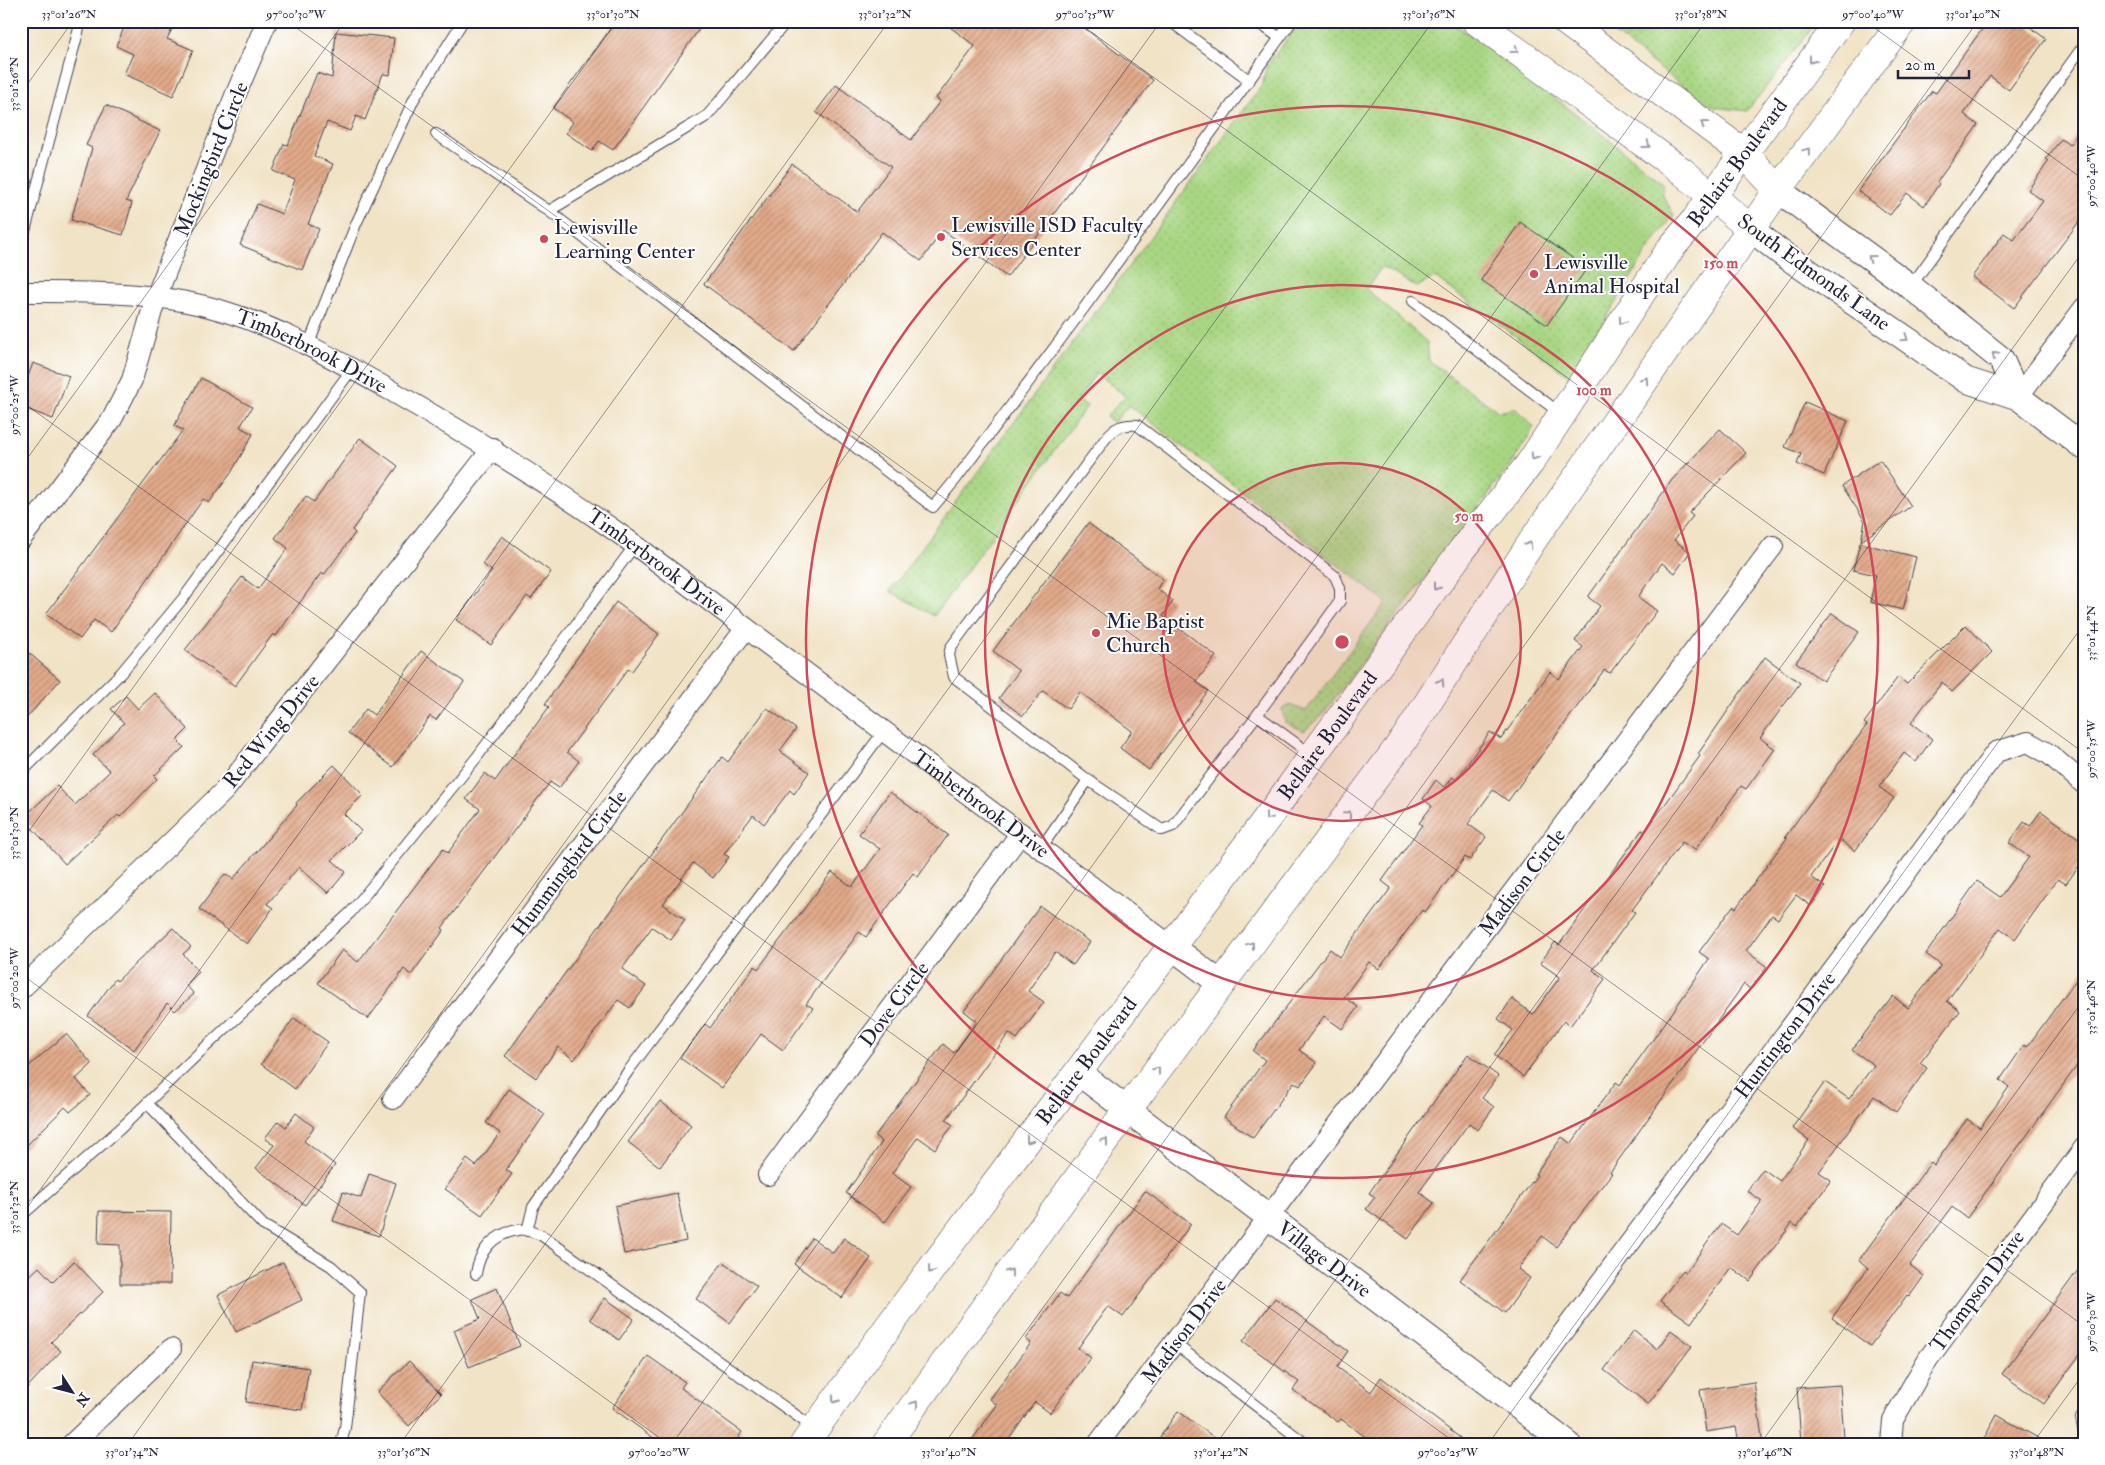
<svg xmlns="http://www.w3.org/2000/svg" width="2105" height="1465" font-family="'IM FELL Double Pica',serif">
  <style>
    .grass { fill: url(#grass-dots); stroke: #667c5f }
    .building { fill: url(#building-hatch) }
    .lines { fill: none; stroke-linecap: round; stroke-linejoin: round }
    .service-casing { stroke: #413f50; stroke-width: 12 }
    .minor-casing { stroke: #413f50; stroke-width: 22 }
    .tertiary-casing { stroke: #413f50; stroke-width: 27 }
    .secondary-casing { stroke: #413f50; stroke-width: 29 }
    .service { stroke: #fff; stroke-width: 10 }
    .minor { stroke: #fff; stroke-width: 20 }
    .tertiary { stroke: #fff; stroke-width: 25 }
    .secondary { stroke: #fff; stroke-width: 28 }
    .oneway { stroke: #9c9ca7 }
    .ticks { fill: none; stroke: #22223b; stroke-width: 1; stroke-opacity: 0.45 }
    .ring { fill: none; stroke: #d1495b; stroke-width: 2.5 }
    .poi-dot { fill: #d1495b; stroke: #fff; stroke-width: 2 }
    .labels { text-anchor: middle; stroke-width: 4; stroke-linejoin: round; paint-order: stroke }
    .street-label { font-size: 21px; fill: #22223b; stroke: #fff }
    .poi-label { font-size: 21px; fill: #22223b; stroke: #fff; text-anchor: start }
    .centre { fill: #d1495b; stroke: #fff; stroke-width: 2.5 }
    .ring-label { font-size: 15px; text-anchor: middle; font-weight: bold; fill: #d1495b; stroke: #fff; stroke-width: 4; stroke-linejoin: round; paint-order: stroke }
    .neatline { fill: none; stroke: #22223b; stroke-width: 2 }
    .ticks-label { font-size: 12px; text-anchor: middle; fill: #22223b }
  </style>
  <defs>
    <pattern id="grass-dots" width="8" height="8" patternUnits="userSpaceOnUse" patternTransform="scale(1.25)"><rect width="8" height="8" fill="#a9d683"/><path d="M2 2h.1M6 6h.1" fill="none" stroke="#91b772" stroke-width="1.8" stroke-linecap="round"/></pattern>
    <pattern id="building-hatch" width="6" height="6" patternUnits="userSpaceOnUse" patternTransform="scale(1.25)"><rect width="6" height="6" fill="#e2aa8a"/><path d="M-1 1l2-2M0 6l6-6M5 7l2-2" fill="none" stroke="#b78a72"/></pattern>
  </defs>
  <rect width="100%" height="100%" fill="#fff"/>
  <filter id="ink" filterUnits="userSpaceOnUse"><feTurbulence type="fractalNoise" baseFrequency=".02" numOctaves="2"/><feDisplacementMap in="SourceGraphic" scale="10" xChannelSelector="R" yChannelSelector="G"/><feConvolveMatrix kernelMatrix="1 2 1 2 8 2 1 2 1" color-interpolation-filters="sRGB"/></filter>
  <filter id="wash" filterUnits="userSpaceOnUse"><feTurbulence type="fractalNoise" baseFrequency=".0096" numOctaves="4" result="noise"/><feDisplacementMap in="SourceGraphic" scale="20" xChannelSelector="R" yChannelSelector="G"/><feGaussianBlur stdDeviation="1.12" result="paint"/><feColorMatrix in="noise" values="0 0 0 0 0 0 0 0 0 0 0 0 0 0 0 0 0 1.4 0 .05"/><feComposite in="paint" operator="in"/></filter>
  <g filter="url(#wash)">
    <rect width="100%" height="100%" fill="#f1e3c6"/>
    <!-- grass -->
    <path class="grass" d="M1301 21H1451L1592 126 1664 184 1662 194 1674 215 1651 245 1570 377 1435 277 1417 287 1382 267 1366 289 1427 342 1429 361 1499 412 1515 408 1534 427 1514 460 1322 715 1304 731 1285 722 1282 709 1290 705 1306 711 1386 602 1129 405 1114 422 1106 417 1125 396 1096 373 1078 400 1087 406 934 616 890 591 1263 84 1266 67Z
      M1598 21H1818L1747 111 1714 107 1680 84Z"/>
    <g id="blocks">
      <!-- building -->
      <path class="building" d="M127 21H176L167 39 193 50 173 96 124 74 133 54 116 46Z
        M616 21H705L613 150 599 141 592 151 566 133 573 122 553 108Z
        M942 21H1075L1153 80 1007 277 943 230 921 261 882 232 794 351 704 284 792 164 857 212 891 167 816 112 836 85 911 140 940 101 936 98 975 46Z
        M1988 21H2022L2046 39 2009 90 1990 76 1964 114 1978 125 1937 182 1939 184 1924 206 1907 193 1890 215 1858 191 1932 91 1936 93Z
        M336 32 394 38 390 75 383 74 365 120 356 116 350 131 327 122 314 156 333 164 308 224 319 229 302 270 240 245 257 204 282 214 295 180 273 171 284 144 288 145 317 73 332 78Z
        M106 105 160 131 126 201 132 203 123 235 71 220 92 148 86 145Z
        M2084 125V215L2014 308 1972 277 2004 233 2014 240 2043 201 2028 190 2049 161 2046 159 2061 139 2069 145Z
        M1520 222 1587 268 1547 325 1481 280Z
        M33 363 69 376 53 419 21 407V380L26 382Z
        M201 378 252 407 240 427 253 434 231 473 209 503 203 499 111 632 94 620 80 639 46 614 183 430 174 426Z
        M1805 402 1848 421 1824 475 1797 464 1801 454 1785 447Z
        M1720 429 1746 453 1689 513 1693 516 1674 540 1690 552 1675 573 1662 563 1638 597 1657 611 1610 673 1604 670 1508 801 1493 790 1468 824 1486 837 1470 860 1465 857 1425 912 1422 910 1379 969 1369 962 1344 997 1358 1007 1342 1029 1324 1016 1299 1050 1317 1063 1300 1086 1294 1082 1253 1138 1224 1117 1265 1060 1253 1051 1330 949 1340 957 1391 888 1382 881 1422 825 1419 823 1432 806 1423 799 1436 780 1445 788 1453 777 1456 780 1490 732 1501 739 1550 672 1559 679 1583 647 1575 641 1600 606 1588 597 1672 480Z
        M360 438 398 466 352 530 355 533 324 575 321 573 276 636 273 634 235 686 185 650 242 577 258 589 288 548 275 538 306 496 314 502Z
        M1880 460 1911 506 1861 541 1865 521 1842 486Z
        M1088 523 1163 579 1157 589 1173 601 1163 616 1216 656 1196 682 1208 691 1149 770 1120 748 1132 731 1080 692 1068 709 1043 691 1023 716 999 698 1019 671 993 651Z
        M502 536 551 572 531 599 527 596 491 645 456 620 492 571 482 564Z
        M1860 543 1916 557 1903 610 1870 602 1876 575 1853 570Z
        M616 602 659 634 632 671 628 669 567 752 579 761 559 788 550 782 442 928 444 930 411 975 404 969 368 1019 318 983 342 950 358 962 443 849 448 853 480 809 466 799 485 773 495 781 549 707 545 704Z
        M1832 613 1859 632 1823 681 1796 662Z
        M1966 625 1992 652 1952 692 1942 682 1911 723 1932 739 1916 762 1904 753 1879 787 1894 798 1855 851 1839 839 1811 877 1825 887 1811 906 1796 895 1778 919 1772 915 1746 951 1767 967 1750 989 1744 984 1610 1172 1612 1173 1556 1247 1542 1236 1518 1269 1530 1278 1505 1313 1460 1280 1537 1175 1535 1174 1562 1137 1571 1144 1616 1082 1620 1085 1670 1016 1709 959 1699 952 1733 906 1736 908 1787 838 1785 837 1867 725 1864 723 1898 677 1907 684Z
        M21 646 60 680 21 724Z
        M421 651 464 682 436 720 430 716 393 767 348 733 366 709 374 715Z
        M1765 657 1800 683 1760 738 1775 749 1746 789 1741 786 1695 850 1682 842 1632 910 1635 912 1593 970 1605 979 1570 1026 1564 1021 1523 1077 1494 1055 1513 1030 1498 1019 1512 999 1533 1014 1560 977 1540 963 1555 942 1559 945 1642 830 1645 832 1700 756 1698 754Z
        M155 693 188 729 177 740 184 747 154 776 157 779 120 817 118 815 65 864 23 818 57 786 75 805 110 771 93 755 124 723 111 709 126 696 138 709Z
        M767 708 796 729 780 751 809 772 794 794 790 790 764 824 753 815 724 854 729 857 713 878 693 863 663 904 685 920 671 940 652 927 622 969 646 986 630 1008 618 1000 574 1060 558 1047 536 1078 505 1056 722 757 728 762Z
        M334 765 363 795 344 814 361 831 332 860 346 872 328 893 299 867 267 904 273 908 247 944 199 909 225 874 233 879 297 805 296 803Z
        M890 792 948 835 918 877 913 873 866 937 859 932 806 1004 813 1008 783 1050 761 1034 722 1088 680 1058 705 1024 710 1028 755 966 758 969 832 872 852 887 880 849 859 834Z
        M2041 811 2084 842V859L2066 884 2058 879 2015 939 2000 928 1947 1001 1960 1011 1920 1063 1927 1068 1896 1112 1874 1096 1819 1172 1831 1180 1797 1227 1792 1223 1750 1281 1731 1267 1691 1323 1660 1301 1683 1270 1686 1272 1721 1224 1737 1235 1762 1201 1747 1191 1763 1169 1780 1181 1809 1140 1792 1128 1825 1082 1849 1099 1874 1065 1852 1050 1893 996 1908 1008 1941 965 1926 954 1977 881 2000 897 2029 857 2009 843 2024 822 2030 826Z
        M1040 906 1090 942 1073 965 1055 952 1028 991 1044 1002 1017 1039 1009 1033 946 1120 953 1125 935 1149 918 1137 892 1173 911 1187 885 1222 846 1193 882 1142 875 1136 943 1044 954 1053 977 1021 964 1011Z
        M173 928 191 947 183 954 199 972 186 985 194 994 175 1011 167 1003 134 1050 88 1016 115 979 117 981Z
        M2084 969V1056L1967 1218 1952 1207 1910 1265 1924 1276 1909 1297 1907 1295 1870 1346 1832 1318 1868 1268 1859 1260 1931 1162 1934 1165 1967 1119 1980 1128 2009 1087 2000 1080 2024 1045 2027 1047Z
        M294 1018 328 1042 295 1089 261 1064Z
        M66 1034 92 1064 76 1079 90 1095 70 1112 65 1107 21 1151V1073Z
        M1468 1054 1498 1076 1482 1098 1494 1107 1478 1130 1469 1123 1419 1192 1434 1203 1408 1239 1366 1209 1375 1197 1369 1193Z
        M509 1089 545 1114 506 1170 512 1174 482 1215 445 1189 467 1159 476 1166 500 1133 486 1123Z
        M660 1101 691 1125 660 1167 628 1142Z
        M296 1113 314 1127 304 1141 335 1165 305 1205 256 1168 274 1145 265 1138 278 1121 286 1127Z
        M369 1174 396 1183 379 1236 333 1221 343 1192 361 1198Z
        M1145 1191 1191 1224 1123 1317 1108 1306 1078 1348 1091 1358 1050 1413 1035 1402 1005 1444H969L997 1405 990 1399 1031 1343 1026 1339 1060 1293 1067 1298Z
        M677 1193 686 1241 624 1254 615 1206Z
        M99 1211 171 1212 170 1284H120V1245L98 1244Z
        M812 1238 833 1253 844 1238 871 1258 842 1298 794 1264Z
        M74 1261 103 1292 51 1342 61 1351 21 1394V1284L39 1267 53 1282Z
        M283 1262 302 1300 236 1332 218 1295Z
        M723 1262 757 1286 730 1323 696 1299Z
        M2084 1262V1349L2044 1404 2002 1374Z
        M497 1288 520 1346 469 1367 454 1330 480 1319 472 1299Z
        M605 1298 634 1319 619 1340 590 1319Z
        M1275 1298 1348 1351 1337 1367 1371 1392 1381 1377 1468 1444H1375L1341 1419 1338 1422 1293 1390 1299 1382 1243 1341Z
        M1634 1330 1657 1349 1671 1330 1692 1346 1648 1404 1604 1370Z
        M648 1356 685 1382 681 1388 742 1432 734 1444H662L612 1408Z
        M252 1360 309 1368 302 1410 246 1402Z
        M409 1361 441 1394 409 1426 377 1392Z
        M1754 1382 1763 1444H1739L1736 1427 1706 1432 1700 1390Z
        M1840 1385 1844 1438 1801 1442 1797 1388Z
        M1178 1411 1223 1444H1155Z
        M1997 1415 2020 1428 2049 1444H1981Z"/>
    </g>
  </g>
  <g filter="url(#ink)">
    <use href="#blocks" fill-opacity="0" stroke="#413f50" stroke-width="1"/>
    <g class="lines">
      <defs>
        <path id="service" d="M787 21 707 116 549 211 933 507 956 479 1084 308 1292 21
          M1170 21 1249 80
          M1256 21 1280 38
          M436 134 549 211
          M21 246 81 21
          M1911 286 2084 45
          M1413 301 1561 414
          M308 346 356 224 414 99 463 21
          M21 773 121 673 185 596 352 369
          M1088 780 954 677 949 655 951 647 1106 438C1115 427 1123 424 1137 425L1335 576 1340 588V601L1257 715
          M1041 848 1088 780 1162 830 1173 826 1257 715 1312 755
          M147 1103 263 1225 331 1266 360 1292 345 1428 341 1444
          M21 1216 121 1128 199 1053 351 912 477 757 635 545
          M527 1231 533 1207 629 1070 884 731
          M476 1274C479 1251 493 1234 518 1230 524 1228 534 1233 541 1235L814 1428
          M1174 1343 1306 1444
          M2084 1414 2081 1418 2084 1434"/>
        <g id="minor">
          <path id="s1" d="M21 292C77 292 132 291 187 302 261 316 330 356 395 393 479 441 556 488 635 545L1171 946"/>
          <path d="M2018 397 2084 308"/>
          <path d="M21 539 112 419 132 380 156 297 235 96 267 21"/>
          <path d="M21 989 225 790 493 448"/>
          <path d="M393 1099 746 628"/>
          <path d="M768 1175 1021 833"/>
          <path d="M1512 1401 1996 752 2028 742 2049 754 2084 784"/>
          <path d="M72 1444 171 1349"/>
          <path d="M1098 1444 1773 546"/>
          <path d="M1891 1444 1893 1420 1928 1359 2084 1148"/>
        </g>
        <g id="tertiary">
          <path d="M1778 190 1911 287 2001 359 2018 397"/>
          <path d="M1751 229 1780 252 1966 380 2018 397 2084 447"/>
          <path d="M1171 946 1221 984"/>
          <path id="s2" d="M1079 1073 1568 1444"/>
        </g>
        <g id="secondary">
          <path d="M1476 21 1683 172 1751 229"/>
          <path d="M1565 21 1744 153 1778 190"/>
          <path id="s3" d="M804 1444 883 1334 1282 798 1462 550 1530 463 1671 248 1695 220 1841 21"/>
          <path d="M886 1444 1128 1109 1405 738 1535 537 1778 190 1903 21"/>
        </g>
      </defs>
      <!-- service casing -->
      <use href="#service" class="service-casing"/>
      <!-- minor casing -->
      <use href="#minor" class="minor-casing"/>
      <!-- tertiary casing -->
      <use href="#tertiary" class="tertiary-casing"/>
      <!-- secondary casing -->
      <use href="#secondary" class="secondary-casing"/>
      <!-- service -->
      <use href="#service" class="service"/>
      <!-- minor -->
      <use href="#minor" class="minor"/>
      <!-- tertiary -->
      <use href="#tertiary" class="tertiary"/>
      <!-- secondary -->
      <use href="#secondary" class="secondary"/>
    </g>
    <!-- one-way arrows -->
    <defs><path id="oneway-chevron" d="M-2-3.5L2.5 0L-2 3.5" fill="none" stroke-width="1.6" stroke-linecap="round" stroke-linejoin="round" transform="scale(1.25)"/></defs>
    <g class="oneway">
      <use href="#oneway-chevron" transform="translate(1515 50) rotate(36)"/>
      <use href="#oneway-chevron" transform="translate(1812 60) rotate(126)"/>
      <use href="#oneway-chevron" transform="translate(1704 124) rotate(-144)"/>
      <use href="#oneway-chevron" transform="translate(1647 145) rotate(36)"/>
      <use href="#oneway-chevron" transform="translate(1807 151) rotate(-53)"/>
      <use href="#oneway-chevron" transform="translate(1871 258) rotate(-144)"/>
      <use href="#oneway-chevron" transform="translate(1622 321) rotate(124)"/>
      <use href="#oneway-chevron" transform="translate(1905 338) rotate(34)"/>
      <use href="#oneway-chevron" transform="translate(1995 355) rotate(-138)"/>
      <use href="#oneway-chevron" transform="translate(1645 380) rotate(-55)"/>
      <use href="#oneway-chevron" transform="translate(1534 457) rotate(123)"/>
      <use href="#oneway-chevron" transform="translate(1529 545) rotate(-57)"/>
      <use href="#oneway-chevron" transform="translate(1436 587) rotate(126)"/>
      <use href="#oneway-chevron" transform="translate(1441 682) rotate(-57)"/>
      <use href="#oneway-chevron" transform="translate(1348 814) rotate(-53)"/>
      <use href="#oneway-chevron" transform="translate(1268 817) rotate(127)"/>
      <use href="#oneway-chevron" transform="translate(1251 945) rotate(-53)"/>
      <use href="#oneway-chevron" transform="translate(1157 1070) rotate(-53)"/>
      <use href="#oneway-chevron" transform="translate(1029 1140) rotate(127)"/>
      <use href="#oneway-chevron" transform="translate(1105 1141) rotate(-54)"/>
      <use href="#oneway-chevron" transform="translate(931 1270) rotate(127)"/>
      <use href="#oneway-chevron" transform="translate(1010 1272) rotate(-54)"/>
      <use href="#oneway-chevron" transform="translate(835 1400) rotate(126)"/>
      <use href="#oneway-chevron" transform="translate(915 1404) rotate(-54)"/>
    </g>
  </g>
  <!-- ticks -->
  <path class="ticks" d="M287 21 2084 1326M1076 21 2084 753M1865 21 2084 180M21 93 73 21M21 401 1457 1444M21 467 345 21M21 842 617 21M21 974 668 1444M21 1216 889 21M128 1444 1161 21M400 1444 1433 21M672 1444 1706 21M944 1444 1978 21M1216 1444 2084 250M1488 1444 2084 624M1760 1444 2084 999M2032 1444 2084 1373"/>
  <!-- distance rings -->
  <circle cx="1342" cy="642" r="179" fill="#d1495b" fill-opacity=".12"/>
  <g class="ring">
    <circle cx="1342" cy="642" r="179"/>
    <circle cx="1342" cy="642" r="357"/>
    <circle cx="1342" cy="642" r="536"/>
  </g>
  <!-- markers -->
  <g class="poi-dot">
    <circle cx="941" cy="237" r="5"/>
    <circle cx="544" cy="239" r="5"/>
    <circle cx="1534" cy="274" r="5"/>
    <circle cx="1096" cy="633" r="5"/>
  </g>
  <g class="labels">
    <!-- street labels -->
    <g class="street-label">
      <text transform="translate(211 159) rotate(-68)" y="7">Mockingbird Circle</text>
      <text dy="7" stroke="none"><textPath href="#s3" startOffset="1586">Bellaire Boulevard</textPath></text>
      <text transform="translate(1814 272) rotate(36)" y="7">South Edmonds Lane</text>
      <text dy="7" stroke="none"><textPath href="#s1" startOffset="301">Timberbrook Drive</textPath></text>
      <text dy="7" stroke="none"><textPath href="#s1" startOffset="706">Timberbrook Drive</textPath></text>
      <text transform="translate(271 731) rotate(-51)" y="7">Red Wing Drive</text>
      <text dy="7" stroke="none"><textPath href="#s3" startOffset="881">Bellaire Boulevard</textPath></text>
      <text dy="7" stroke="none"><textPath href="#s1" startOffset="1111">Timberbrook Drive</textPath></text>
      <text transform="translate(569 863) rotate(-53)" y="7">Hummingbird Circle</text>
      <text transform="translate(1522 882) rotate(-53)" y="7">Madison Circle</text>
      <text transform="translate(894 1004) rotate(-53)" y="7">Dove Circle</text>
      <text transform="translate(1785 1035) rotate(-53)" y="7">Huntington Drive</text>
      <text dy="7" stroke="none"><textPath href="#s3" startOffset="476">Bellaire Boulevard</textPath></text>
      <text dy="7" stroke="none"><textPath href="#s2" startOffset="308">Village Drive</textPath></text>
      <text transform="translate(1977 1291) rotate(-54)" y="7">Thompson Drive</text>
      <text transform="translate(1184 1331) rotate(-53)" y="7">Madison Drive</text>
    </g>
    <!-- poi labels -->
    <g class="poi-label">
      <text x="951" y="232">Lewisville ISD Faculty<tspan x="951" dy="24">Services Center</tspan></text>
      <text x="554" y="234">Lewisville<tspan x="554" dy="24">Learning Center</tspan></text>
      <text x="1544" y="269">Lewisville<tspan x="1544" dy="24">Animal Hospital</tspan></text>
      <text x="1106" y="628">Mie Baptist<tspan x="1106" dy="24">Church</tspan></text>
    </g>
  </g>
  <circle cx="1342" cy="642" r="8" class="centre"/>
  <g class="ring-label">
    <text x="1721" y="268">150 m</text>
    <text x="1594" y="395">100 m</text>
    <text x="1469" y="521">50 m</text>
  </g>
  <!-- margin -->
  <rect width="2105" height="1465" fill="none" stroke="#fff" stroke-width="55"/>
  <!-- north arrow -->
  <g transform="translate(72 1392) rotate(126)" stroke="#ffffff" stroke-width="4" paint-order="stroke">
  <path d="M0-4L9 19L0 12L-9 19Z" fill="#22223b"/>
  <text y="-8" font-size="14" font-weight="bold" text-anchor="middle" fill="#22223b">N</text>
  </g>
  <!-- scale -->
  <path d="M1898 70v8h71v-8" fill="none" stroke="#22223b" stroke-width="2.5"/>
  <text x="1905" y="70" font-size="15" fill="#22223b" stroke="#ffffff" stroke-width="4" paint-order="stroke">20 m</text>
  <rect x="28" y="28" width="2050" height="1410" class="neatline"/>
  <g class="ticks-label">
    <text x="69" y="18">33°01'26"N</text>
    <text x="296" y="18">97°00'30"W</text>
    <text x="613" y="18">33°01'30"N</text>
    <text x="885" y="18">33°01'32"N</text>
    <text x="1085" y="18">97°00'35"W</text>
    <text x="1429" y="18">33°01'36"N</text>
    <text x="1701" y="18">33°01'38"N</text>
    <text x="1873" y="18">97°00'40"W</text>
    <text x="1973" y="18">33°01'40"N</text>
    <text transform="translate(14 84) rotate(-90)" y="4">33°01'26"N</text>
    <text transform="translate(2091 176) rotate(-90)" y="4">97°00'40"W</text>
    <text transform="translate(14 405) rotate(-90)" y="4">97°00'25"W</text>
    <text transform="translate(2091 633) rotate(-90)" y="4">33°01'44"N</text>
    <text transform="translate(2091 749) rotate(-90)" y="4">97°00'35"W</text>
    <text transform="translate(14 833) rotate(-90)" y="4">33°01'30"N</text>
    <text transform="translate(14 978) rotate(-90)" y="4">97°00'20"W</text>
    <text transform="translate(2091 1007) rotate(-90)" y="4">33°01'46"N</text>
    <text transform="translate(14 1207) rotate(-90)" y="4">33°01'32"N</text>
    <text transform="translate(2091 1322) rotate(-90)" y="4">97°00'30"W</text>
    <text x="132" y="1456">33°01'34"N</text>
    <text x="404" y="1456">33°01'36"N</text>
    <text x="659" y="1456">97°00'20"W</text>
    <text x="949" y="1456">33°01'40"N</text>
    <text x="1221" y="1456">33°01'42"N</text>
    <text x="1448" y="1456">97°00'25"W</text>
    <text x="1765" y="1456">33°01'46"N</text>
    <text x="2037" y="1456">33°01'48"N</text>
  </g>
</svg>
